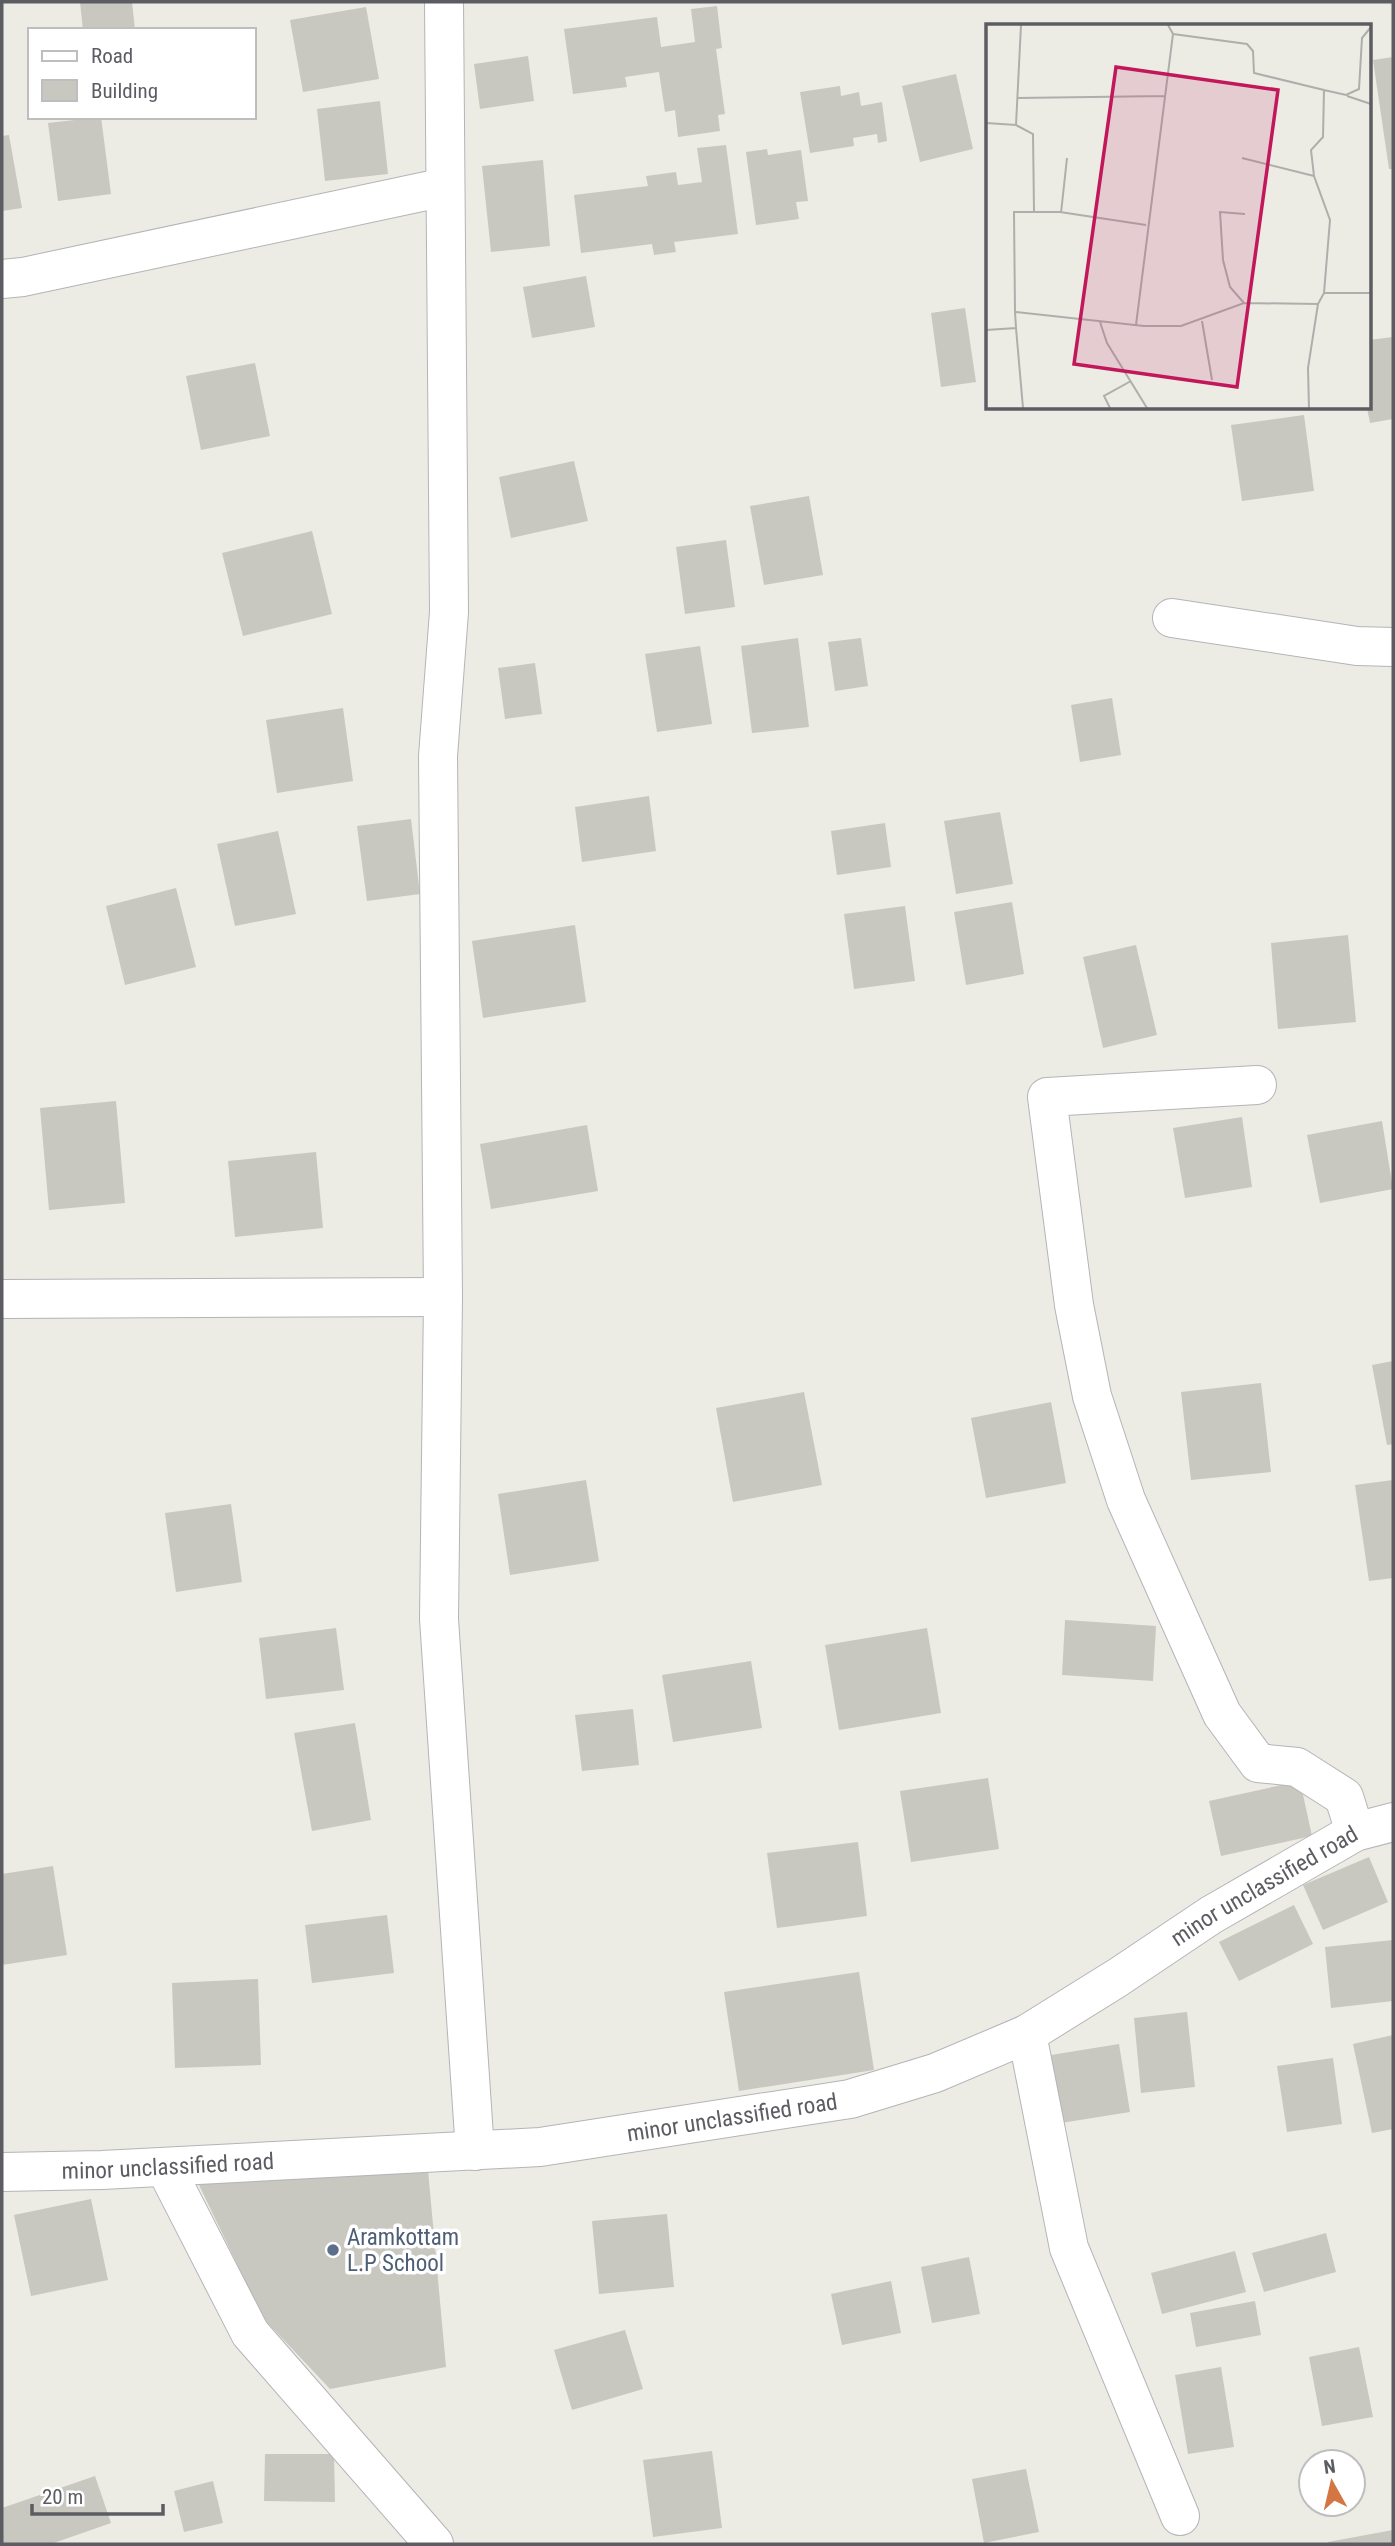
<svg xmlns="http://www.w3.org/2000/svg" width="1395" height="2546" font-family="'Roboto Condensed',sans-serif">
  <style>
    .building { fill: #c8c7c0 }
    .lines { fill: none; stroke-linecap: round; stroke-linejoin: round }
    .street-casing { stroke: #b4b4b9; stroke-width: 40 }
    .street { stroke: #fff; stroke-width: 38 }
    .service-dot { fill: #5c6f8a; stroke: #fff; stroke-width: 2.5 }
    .labels { text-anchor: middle; stroke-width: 7; stroke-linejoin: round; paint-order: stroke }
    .street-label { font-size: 23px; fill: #5c5d62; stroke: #fff }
    .service-label { font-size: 23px; fill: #4e5e75; stroke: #fff; text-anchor: start }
    .inset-road { fill: none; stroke: #aeafac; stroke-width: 2 }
    .view { fill: #c2185b; fill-opacity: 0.15; stroke: #c2185b; stroke-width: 3.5 }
    .inset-edge { fill: none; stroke: #5c5d62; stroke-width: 3.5 }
  </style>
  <rect width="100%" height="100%" fill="#ecece4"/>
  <!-- building -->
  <path class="building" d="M80 2H132L135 30H83Z
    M717 6 722 48 716 49 725 114 718 115 720 131 678 137 675 110 665 112 659 72 625 77 627 87 573 94 564 29 657 17 661 47 695 42 691 9Z
    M366 7 379 79 303 92 290 20Z
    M528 56 534 101 480 109 474 64Z
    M1393 57V169H1389L1373 60Z
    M956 74 973 149 920 162 902 86Z
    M840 86 841 96 859 92 861 106 882 102 887 141 878 143 877 134 853 138 854 146 810 153 800 92Z
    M380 101 388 174 325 181 317 109Z
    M101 117 111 194 58 201 48 123Z
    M9 135 22 208 2 211V136Z
    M726 145 738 234 674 242 676 252 654 255 652 244 581 253 574 195 648 186 646 176 676 172 678 185 702 182 697 148Z
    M767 149 768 155 801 150 808 201 796 202 799 219 756 225 746 152Z
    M543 160 550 246 491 252 482 166Z
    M586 276 595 327 532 338 523 287Z
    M965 308 976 382 941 387 931 313Z
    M1393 337V419L1370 423 1367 408 1369 340Z
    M255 363 270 436 201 450 186 376Z
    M1304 415 1314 491 1242 501 1231 425Z
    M574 461 588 521 511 538 499 477Z
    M809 496 823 575 764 585 750 506Z
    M312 531 332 614 243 636 222 553Z
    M726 540 735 607 685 614 676 547Z
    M798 638 809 727 752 733 741 646Z
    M861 638 868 686 835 691 828 642Z
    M700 646 712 724 657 732 645 654Z
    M535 663 542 714 505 719 498 668Z
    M1112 698 1121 755 1080 762 1071 705Z
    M343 708 353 781 277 793 266 720Z
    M649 796 656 851 582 862 575 807Z
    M1000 812 1013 884 956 894 944 821Z
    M411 819 420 894 367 901 357 826Z
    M885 823 891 867 837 875 831 831Z
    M278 831 296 914 235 926 217 844Z
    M176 888 196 967 125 985 106 906Z
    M1012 902 1024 974 966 985 954 912Z
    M905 906 915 981 854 989 844 914Z
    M575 925 586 1002 483 1018 472 941Z
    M1348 935 1356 1022 1278 1029 1271 943Z
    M1136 945 1157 1035 1103 1048 1083 957Z
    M116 1101 125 1203 49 1210 40 1108Z
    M1242 1117 1252 1187 1185 1198 1173 1128Z
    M1382 1121 1393 1189 1320 1203 1307 1135Z
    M587 1125 598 1191 491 1209 480 1144Z
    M316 1152 323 1228 235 1237 228 1161Z
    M1393 1361V1444L1387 1445 1372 1365Z
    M1261 1383 1271 1472 1191 1480 1181 1392Z
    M804 1392 822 1485 733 1502 716 1408Z
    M1051 1402 1066 1483 986 1498 971 1418Z
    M586 1480 599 1561 510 1575 498 1494Z
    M1393 1480V1578L1369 1581 1355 1485Z
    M231 1504 242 1582 176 1592 165 1513Z
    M1065 1620 1156 1626 1153 1681 1062 1675Z
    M336 1628 344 1690 266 1699 259 1638Z
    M927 1628 941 1713 839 1730 825 1645Z
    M751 1661 762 1728 673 1742 662 1675Z
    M633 1709 639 1765 582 1771 575 1715Z
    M355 1723 371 1820 312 1831 294 1733Z
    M988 1778 999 1849 911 1862 900 1791Z
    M1300 1781 1312 1836 1221 1856 1209 1801Z
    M858 1842 867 1916 777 1928 767 1853Z
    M1369 1857 1388 1902 1323 1930 1303 1885Z
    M53 1866 67 1955 2 1965V1874Z
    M1294 1905 1313 1944 1239 1981 1219 1942Z
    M387 1915 394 1973 312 1983 305 1925Z
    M1393 1940V2001L1331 2008 1325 1947Z
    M859 1972 874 2070 739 2091 724 1992Z
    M258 1979 261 2065 175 2068 172 1983Z
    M1187 2012 1195 2087 1141 2093 1134 2018Z
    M1393 2035V2129L1372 2133 1353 2044Z
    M1119 2044 1130 2112 1061 2123 1051 2055Z
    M1333 2058 1342 2124 1287 2132 1277 2066Z
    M428 2170 446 2367 330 2389 263 2318 198 2183Z
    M91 2199 108 2280 31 2296 14 2215Z
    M667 2214 674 2287 599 2294 592 2221Z
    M1326 2233 1336 2272 1264 2292 1252 2253Z
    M1235 2251 1246 2292 1162 2314 1151 2273Z
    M969 2257 980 2314 932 2323 921 2267Z
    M891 2281 901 2333 842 2345 831 2294Z
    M1255 2301 1261 2335 1196 2347 1190 2313Z
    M625 2330 643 2389 572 2410 554 2350Z
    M1359 2347 1373 2417 1322 2426 1309 2357Z
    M1221 2367 1234 2447 1188 2454 1175 2375Z
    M712 2451 722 2528 653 2537 643 2460Z
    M265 2454H334L335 2502 264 2501Z
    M1026 2469 1039 2532 984 2543 972 2479Z
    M95 2476 111 2523 51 2544H2V2508Z
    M213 2481 223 2523 184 2532 174 2491Z
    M1393 2530V2544H1329L1328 2542Z"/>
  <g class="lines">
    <defs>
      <g id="street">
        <path d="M444 2 449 612 438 756 443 1297 439 1619 475 2151"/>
        <path d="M2 279 23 277 445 187"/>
        <path d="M1172 618 1357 646 1393 647"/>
        <path d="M1257 1085 1047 1097 1074 1305 1092 1396 1126 1500 1222 1714 1258 1763 1297 1767 1344 1797 1355 1832"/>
        <path d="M2 1299 443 1297"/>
        <path d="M1027 2034 1069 2248 1180 2516"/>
        <path d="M165 2167 250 2333 434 2544"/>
        <path id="s1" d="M2 2172 102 2170 540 2147 850 2099 935 2073 1027 2034 1117 1978 1211 1915 1355 1832 1393 1822"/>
      </g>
    </defs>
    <!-- street casing -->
    <use href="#street" class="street-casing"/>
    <!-- street -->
    <use href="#street" class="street"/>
  </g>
  <!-- markers -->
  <circle class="service-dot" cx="333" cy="2250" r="7"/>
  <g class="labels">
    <!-- street labels -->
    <g class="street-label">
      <text dy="8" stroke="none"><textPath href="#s1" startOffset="1321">minor unclassified road</textPath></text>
      <text dy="8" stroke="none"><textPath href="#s1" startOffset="733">minor unclassified road</textPath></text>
      <text dy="8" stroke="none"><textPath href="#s1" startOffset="166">minor unclassified road</textPath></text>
    </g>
    <!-- service labels -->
    <g class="service-label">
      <text x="347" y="2245">Aramkottam<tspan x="347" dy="26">L.P School</tspan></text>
    </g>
  </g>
  <!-- overview -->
  <g transform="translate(986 24)">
    <rect width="385" height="385" fill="#ecece4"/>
    <path class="inset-road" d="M187 10 261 20 267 27 268 49 338 66M361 72 385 80M31 74 179 72M0 99 30 101 35 1M30 101 47 110 48 187M256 134 328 152M75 189 81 134M338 269H385M258 279 244 263 237 236 234 188 259 190M29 288 28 188H74L160 201M216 297 226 356M114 298 121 319 161 384M150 301 187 10 182 1M30 304 37 384M0 306 30 304 29 288 158 302H195L258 279 332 280 338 269 344 196 328 152 325 126 337 113 338 66 360 71 373 65 376 14 385 3M124 384 118 372 145 357M323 384 322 344 332 280"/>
    <path class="view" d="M130 43 292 66 251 363 88 340Z"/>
    <rect width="385" height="385" class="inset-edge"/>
  </g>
  <!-- border -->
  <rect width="1395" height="2546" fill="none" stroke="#5c5d62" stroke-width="7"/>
  <!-- legend -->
  <rect x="28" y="28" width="228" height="91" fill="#ffffff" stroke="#bebec0" stroke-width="2"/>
  <rect x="42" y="51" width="35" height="10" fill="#ffffff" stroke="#bebec0" stroke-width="2"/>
  <text x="91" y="63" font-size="21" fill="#5c5d62">Road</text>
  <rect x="42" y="80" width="35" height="21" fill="#c8c7c0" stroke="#bebec0" stroke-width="2"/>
  <text x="91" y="98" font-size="21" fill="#5c5d62">Building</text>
  <!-- north arrow -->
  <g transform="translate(1332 2483) rotate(352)"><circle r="33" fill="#ffffff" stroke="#bebec0" stroke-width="2"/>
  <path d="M0-5L12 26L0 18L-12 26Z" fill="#d37643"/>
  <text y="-10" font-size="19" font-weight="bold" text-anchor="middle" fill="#5c5d62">N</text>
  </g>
  <!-- scale -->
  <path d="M32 2504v10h131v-10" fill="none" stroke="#5c5d62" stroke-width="3.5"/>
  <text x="42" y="2504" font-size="21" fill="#5c5d62" stroke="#ffffff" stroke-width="5" paint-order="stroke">20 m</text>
</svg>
